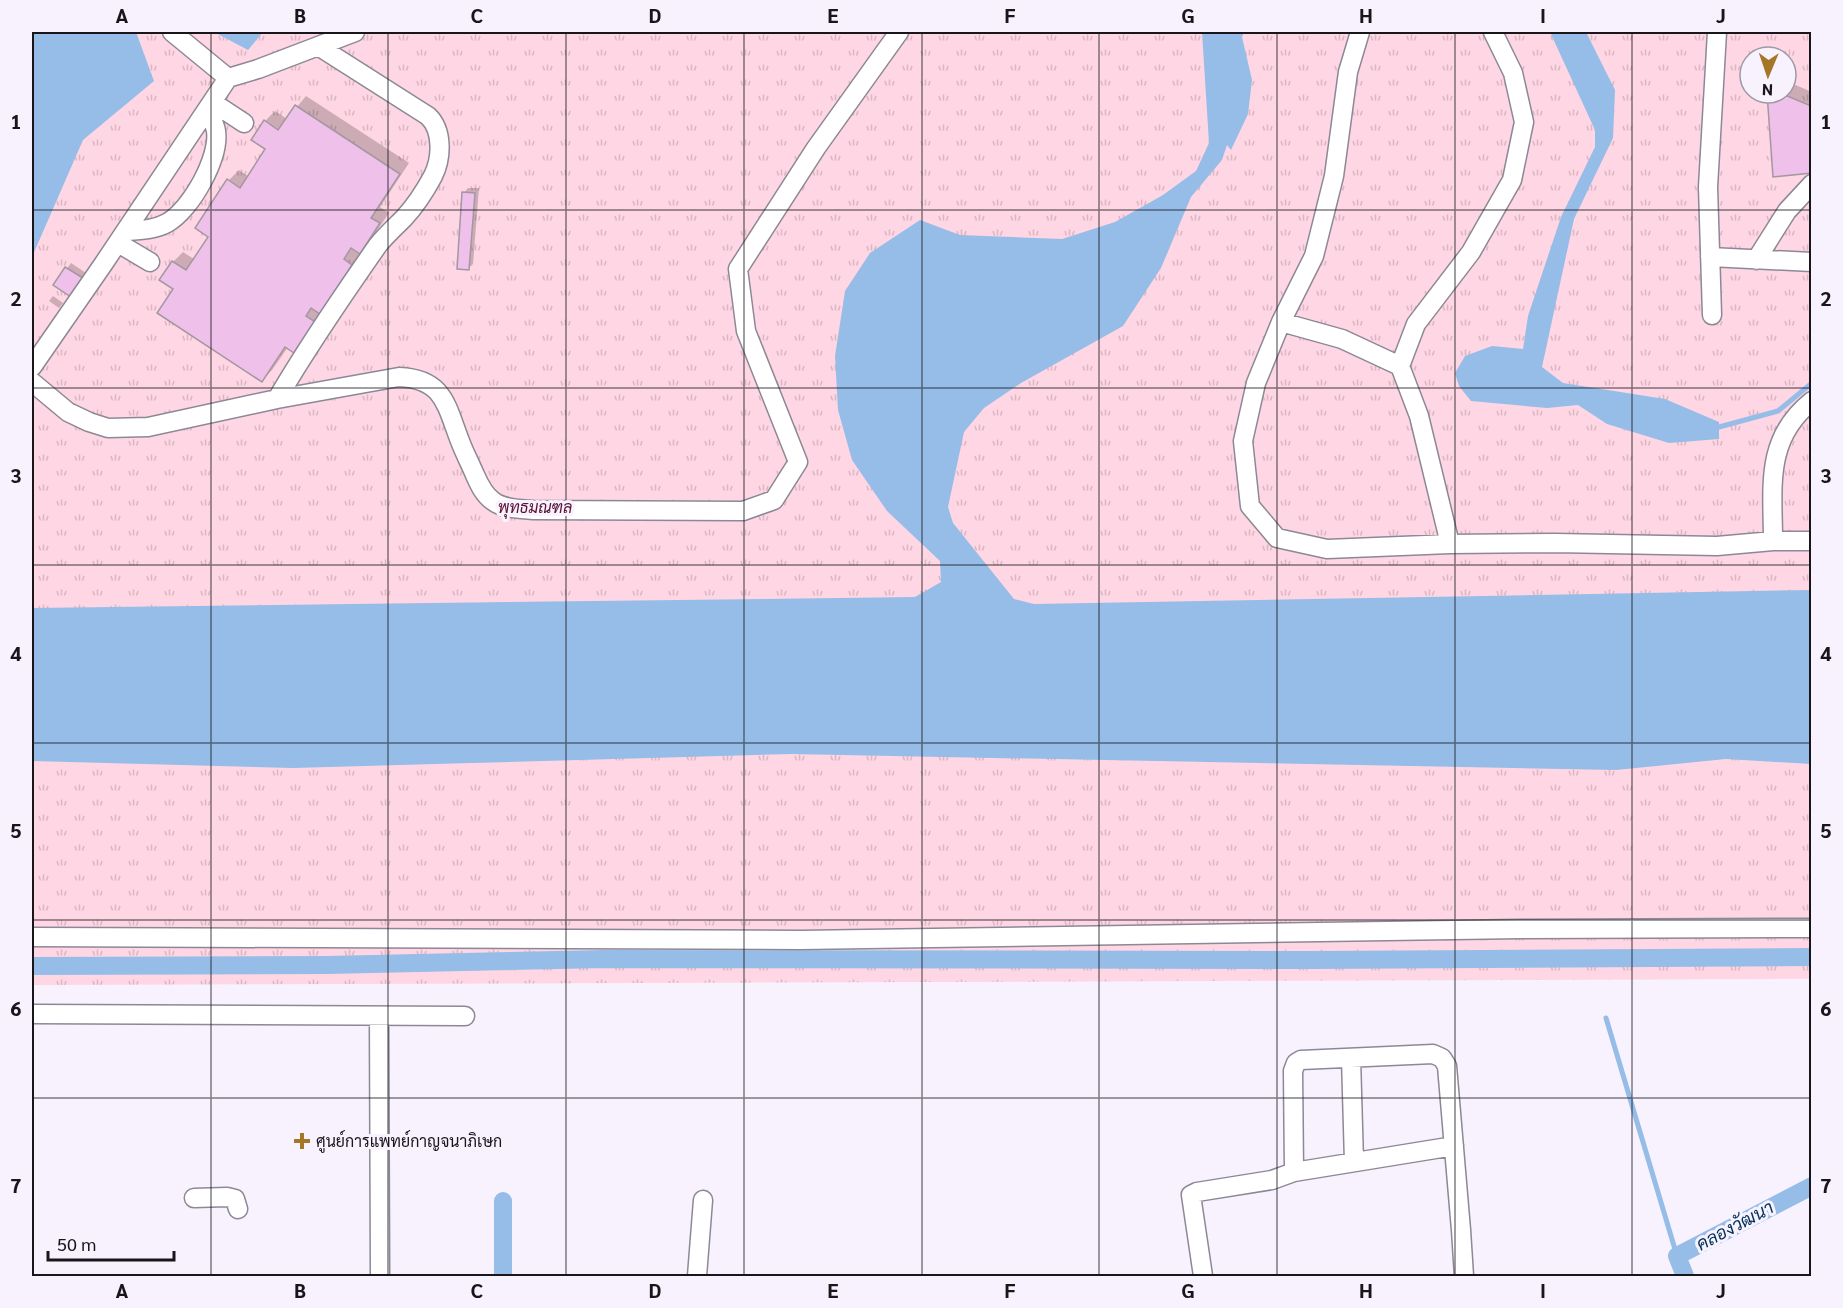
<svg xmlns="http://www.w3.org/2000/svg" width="1843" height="1308" font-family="Georgia,Sarabun,serif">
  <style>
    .grass { fill: url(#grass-tufts); fill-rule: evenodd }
    .water { fill: #95bde8 }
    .shadow { fill: #0003 }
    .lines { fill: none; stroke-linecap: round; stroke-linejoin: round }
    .stream { stroke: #95bde8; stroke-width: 5 }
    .canal { stroke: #95bde8; stroke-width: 18 }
    .building { fill: #efc0e9; stroke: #a397a1; stroke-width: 1.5 }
    .minor-casing { stroke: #8d8895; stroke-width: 21 }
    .minor { stroke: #fff; stroke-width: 18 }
    .grid { fill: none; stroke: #18161b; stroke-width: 1.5; stroke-opacity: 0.55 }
    .poi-dot { fill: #a37628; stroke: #f7f2fe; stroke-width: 2 }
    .labels { text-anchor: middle; stroke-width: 6; stroke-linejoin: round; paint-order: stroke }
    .park-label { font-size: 16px; font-style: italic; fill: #591232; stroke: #f7f2fe }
    .poi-label { font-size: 16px; fill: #18161b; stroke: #f7f2fe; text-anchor: start }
    .water-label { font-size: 18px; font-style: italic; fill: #023057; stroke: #f7f2fe }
    .neatline { fill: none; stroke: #18161b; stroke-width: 2 }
    .grid-label { font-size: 20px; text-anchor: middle; font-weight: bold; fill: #18161b }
  </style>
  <defs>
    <pattern id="grass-tufts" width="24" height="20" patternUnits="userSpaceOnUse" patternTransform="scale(1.5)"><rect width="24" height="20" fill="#ffd6e3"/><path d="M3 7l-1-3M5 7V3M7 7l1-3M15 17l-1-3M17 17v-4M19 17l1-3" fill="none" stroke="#dab7c2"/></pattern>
  </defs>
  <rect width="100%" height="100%" fill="#f7f2fe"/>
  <!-- grass -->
  <path class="grass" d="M32 32H1811V979L32 985ZM1750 57H1786V93H1750Z"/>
  <!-- water -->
  <path class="water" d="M32 32H136L154 81 83 140 32 257Z
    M214 32H263L248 50Z
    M1202 32H1244L1242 37 1252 80 1248 114 1231 150 1227 145 1222 160 1191 197 1161 268 1123 326 1021 383 984 408 964 432 948 507 953 523 1014 599 1034 604 1811 590V764L1726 759 1616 770 791 754 293 768 32 761V608L915 597 941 582 940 561 887 511 852 460 838 410 835 356 845 291 870 253 920 220 960 235 1062 239 1115 222 1163 195 1196 171 1209 143Z
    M1550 32H1586L1615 90 1613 138 1574 219 1542 367 1563 383 1665 399 1719 422V439L1669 443 1607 424 1578 405 1547 408 1471 401 1459 386 1455 373 1465 356 1492 346 1523 349 1528 316 1561 217 1595 147V130Z"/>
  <!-- shadow -->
  <path class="shadow" d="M1786 81 1812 92V172L1769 93H1786Z
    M306 96 409 163 380 207 389 213 369 242 358 253 361 255 304 341 294 351 288 347 272 370 262 380 175 289 173 262 183 252 194 259 210 236 229 180 239 170 249 177 267 149 265 121 275 111 287 119Z
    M468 188H479L473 264 469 268 464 193Z
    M71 263 86 273 75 290 55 285Z
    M53 296 63 303 59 308 49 301Z"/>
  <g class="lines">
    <!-- stream -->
    <path class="stream" d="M1719 427 1778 411 1812 383
      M1606 1018 1677 1256"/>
    <!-- canal -->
    <path class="canal" d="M32 966 326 965 606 959 1313 960 1812 957
      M503 1201V1276
      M1685 1276 1677 1256 1812 1186"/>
  </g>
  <!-- building -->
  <path class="building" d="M1767 93H1780L1809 105 1812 109V173L1773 177Z
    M295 105 400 174 371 218 380 223 360 254 351 248 344 259 352 265 320 314 311 308 306 316 315 322 294 353 285 347 262 382 157 313 173 289 159 280 172 261 186 270 208 237 195 228 227 179 240 188 265 149 251 140 264 120 278 130Z
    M462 192 475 193 469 270 457 269Z
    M65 267 83 278 71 297 53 285Z"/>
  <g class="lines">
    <defs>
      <path id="minor" d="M1360 32 1348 72 1334 176 1314 256 1281 322 1256 383 1243 441 1250 506 1277 538 1327 549 1450 544 1555 543 1717 546 1773 541H1812
        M228 78 258 69 355 32
        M212 102 244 123
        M126 231C140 230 154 230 167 223 191 210 220 157 216 131 215 124 210 116 208 109
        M118 243 150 262
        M1710 257 1812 262
        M1756 260 1787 211 1812 184
        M1712 315 1708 187 1717 32
        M1281 322 1342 339 1400 366
        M32 367 104 263 228 78 172 32
        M32 382 68 412 89 422 108 428 148 427 277 399C308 346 343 295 378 245 386 235 395 227 404 218 415 206 425 191 433 176 442 158 443 130 428 116L318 46
        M277 399 399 377C444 379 446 405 460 441 464 452 470 463 475 475 479 484 484 495 493 501 503 509 520 509 533 510L743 511 774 500 798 462 746 331 738 269 816 148 899 32
        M1773 541C1773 488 1764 439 1812 401
        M1450 544 1419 416 1400 366 1416 324 1471 252 1512 180 1524 122 1513 73 1493 32
        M32 937 800 940 1520 929 1812 928
        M32 1014 465 1016
        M379 1016 380 1276
        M1351 1058 1354 1162
        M1294 1172 1293 1071 1296 1063 1301 1060 1433 1054 1442 1058 1447 1066 1461 1230 1464 1276
        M194 1198 227 1197 235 1199 238 1209
        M697 1276 703 1200
        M1203 1276 1191 1195 1197 1192 1272 1180 1294 1172 1454 1146"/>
    </defs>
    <!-- minor casing -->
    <use href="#minor" class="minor-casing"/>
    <!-- minor -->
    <use href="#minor" class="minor"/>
  </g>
  <!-- grid -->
  <path class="grid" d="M211 32V1276M388 32V1276M566 32V1276M744 32V1276M922 32V1276M1099 32V1276M1277 32V1276M1455 32V1276M1632 32V1276M32 210H1812M32 388H1812M32 565H1812M32 743H1812M32 920H1812M32 1098H1812"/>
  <!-- markers -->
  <path class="poi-dot" d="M299 1132h6v6h6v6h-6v6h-6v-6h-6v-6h6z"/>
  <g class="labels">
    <!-- park labels -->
    <g class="park-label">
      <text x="535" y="513">พุทธมณฑล</text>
    </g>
    <!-- poi labels -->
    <g class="poi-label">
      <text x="316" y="1147">ศูนย์การแพทย์กาญจนาภิเษก</text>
    </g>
    <!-- water labels -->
    <g class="water-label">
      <text transform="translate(1735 1226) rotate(-28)" y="6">คลองวัฒนา</text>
    </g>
  </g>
  <!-- border -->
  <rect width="1843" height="1308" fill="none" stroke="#f7f2fe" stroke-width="66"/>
  <!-- north arrow -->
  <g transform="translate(1768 75) rotate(182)"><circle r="28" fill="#f7f2fe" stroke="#9e9aa3" stroke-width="1.5"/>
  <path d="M0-4.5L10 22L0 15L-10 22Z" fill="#a37628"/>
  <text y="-9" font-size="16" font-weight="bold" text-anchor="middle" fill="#18161b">N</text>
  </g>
  <!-- scale -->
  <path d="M48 1251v9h126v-9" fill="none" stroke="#18161b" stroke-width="3"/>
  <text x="57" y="1251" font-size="18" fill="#18161b" stroke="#f7f2fe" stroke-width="4.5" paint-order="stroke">50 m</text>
  <rect x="33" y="33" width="1777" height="1242" class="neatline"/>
  <g class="grid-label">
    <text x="122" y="23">A</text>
    <text x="300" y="23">B</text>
    <text x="477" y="23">C</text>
    <text x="655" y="23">D</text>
    <text x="833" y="23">E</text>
    <text x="1010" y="23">F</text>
    <text x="1188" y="23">G</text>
    <text x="1366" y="23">H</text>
    <text x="1543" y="23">I</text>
    <text x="1721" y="23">J</text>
    <text x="16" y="129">1</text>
    <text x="1826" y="129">1</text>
    <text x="16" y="306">2</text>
    <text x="1826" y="306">2</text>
    <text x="16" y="483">3</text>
    <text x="1826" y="483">3</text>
    <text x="16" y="661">4</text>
    <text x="1826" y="661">4</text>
    <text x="16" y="838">5</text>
    <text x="1826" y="838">5</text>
    <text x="16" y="1016">6</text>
    <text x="1826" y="1016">6</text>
    <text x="16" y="1193">7</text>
    <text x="1826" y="1193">7</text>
    <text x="122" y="1298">A</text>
    <text x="300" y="1298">B</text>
    <text x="477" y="1298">C</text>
    <text x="655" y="1298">D</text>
    <text x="833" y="1298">E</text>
    <text x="1010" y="1298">F</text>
    <text x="1188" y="1298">G</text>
    <text x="1366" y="1298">H</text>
    <text x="1543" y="1298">I</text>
    <text x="1721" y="1298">J</text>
  </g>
</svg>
